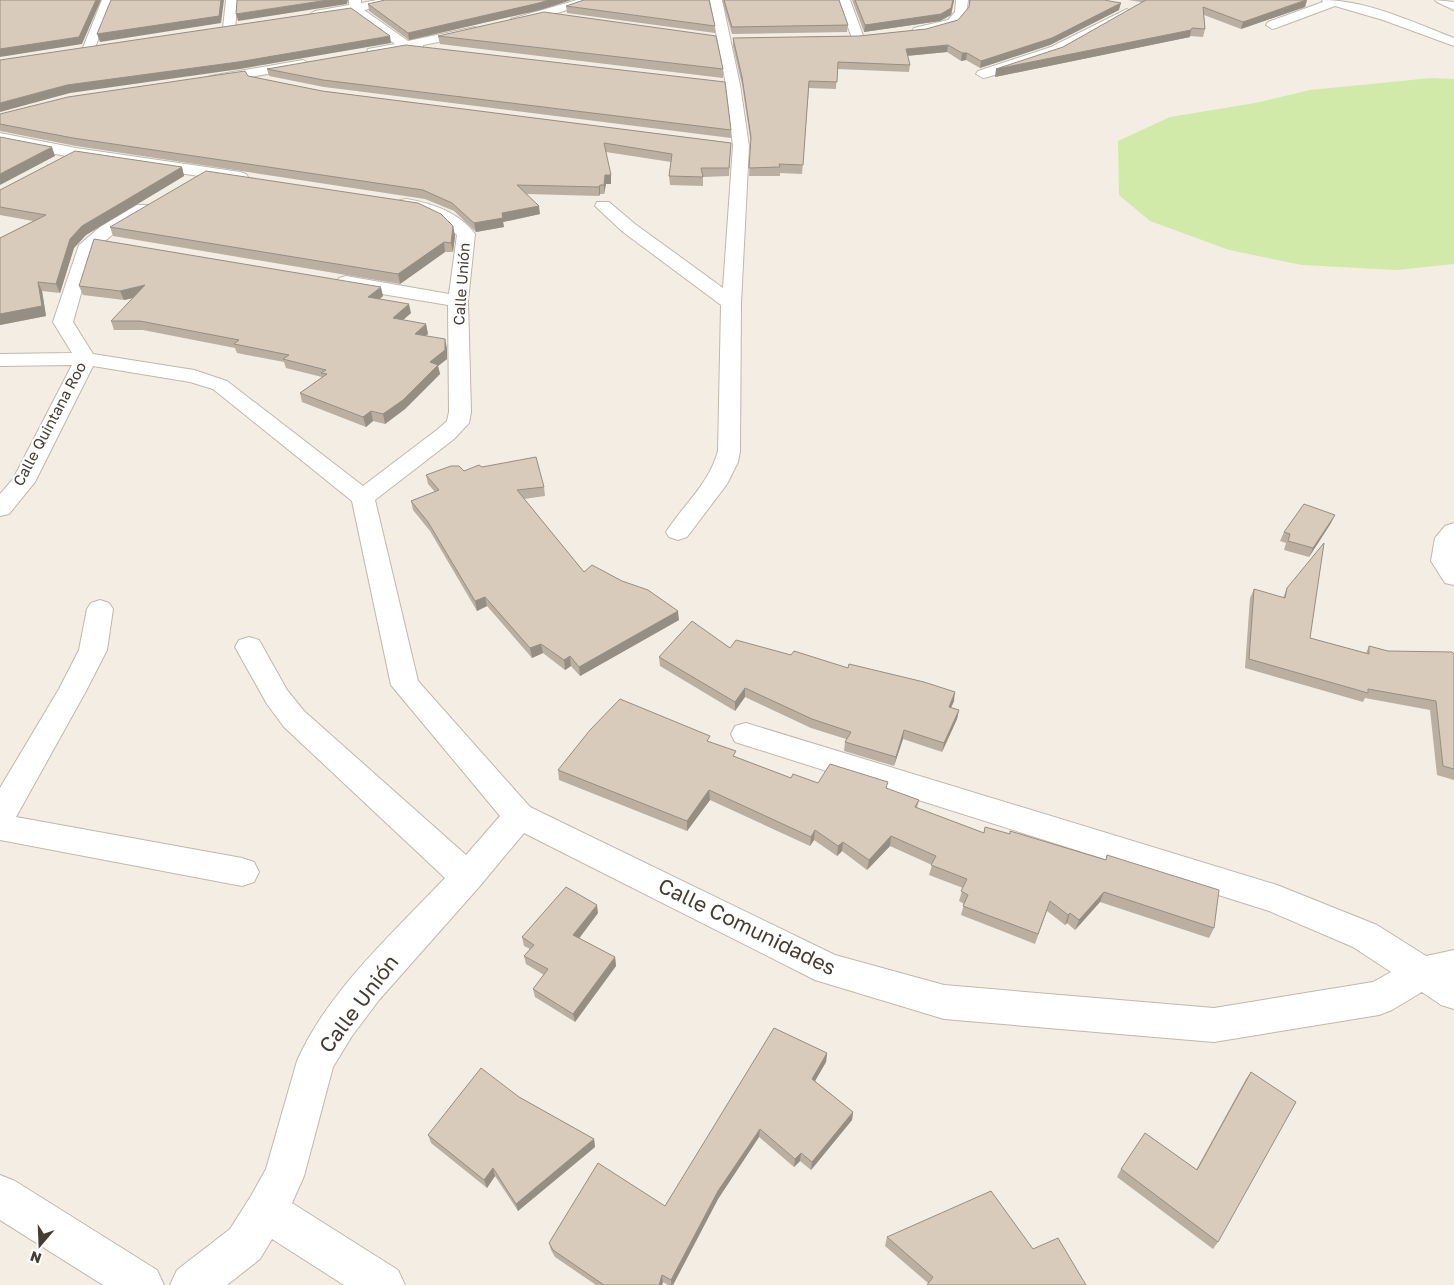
<svg xmlns="http://www.w3.org/2000/svg" width="1454" height="1285" font-family="'Golos Text',sans-serif">
  <style>
    .green { fill: #d1eaa9 }
    .lines { fill: none; stroke-linecap: round; stroke-linejoin: round }
    .minor-casing { stroke: #c2b7a9; stroke-width: 2 }
    .minor { fill: #fff; fill-rule: evenodd }
    .wall { fill: #baafa1 }
    .shaded-wall { fill: #978e83 }
    .building { fill: #d8cbbb; stroke: #978e83 }
    .labels { text-anchor: middle; stroke-width: 4.5; stroke-linejoin: round; paint-order: stroke }
    .far-street-label { font-size: 15px; fill: #453d33; stroke: #fff }
    .near-street-label { font-size: 21px; fill: #453d33; stroke: #fff }
  </style>
  <rect width="100%" height="100%" fill="#f3ede4"/>
  <!-- green -->
  <path class="green" d="M1431 78 1454 79V264L1397 270 1302 265 1229 250 1150 221 1119 195 1118 141 1170 117 1255 103 1310 90Z"/>
  <g class="lines">
    <defs>
      <path id="minor" d="M102 0H114L94 50 88 54 83 53 82 50Z
        M226 0H238L235 28 229 32 223 28Z
        M349 0H361V3L377 0H402L400 2 364 10 408 41 475 27 481 31 479 34 423 45V50L405 49 373 56 368 55 367 52 368 49 395 44 351 12 315 19 309 15 315 11 349 5Z
        M577 0H595L593 2 515 26 509 22 511 19Z
        M710 0H722L740 85 749 146 741 303 740 451 738 462 727 484 687 537 678 540 669 537 666 532C684 504 709 484 718 451L721 305 623 232 595 206 597 202H609L635 224 723 288 733 146 726 85Z
        M838 0H850L864 38 862 41H854L852 38Z
        M956 0H968C966 31 943 29 918 35L914 34 912 31 914 28 948 20 955 12Z
        M1322 0C1367 0 1412 22 1454 38V46L1383 20 1335 6 1276 28 1272 29 1266 25 1268 22 1323 2Z
        M1435 0 1454 2V10L1437 2Z
        M1127 9 1133 13 1131 16 1061 53 988 77 983 78 976 74 978 71 1051 47Z
        M303 60 310 64 308 67 210 84 203 80 210 76Z
        M0 133 76 148 240 172 246 174 248 177 246 180 240 182 76 158 0 143Z
        M406 199C431 203 459 212 475 234L468 301 471 412 469 423 454 439 375 500 418 681 530 807 835 955 944 985 1214 1008 1373 982 1391 972 1353 947 1269 911 735 742 731 734 735 726 746 723 1277 885 1377 925 1426 956 1454 950V1009L1441 1005 1422 992 1392 1010 1379 1015 1214 1042 944 1019 815 980 524 833 479 887 379 1000 352 1036 333 1067 304 1176 292 1203 398 1270 405 1285H344L272 1239 260 1259 227 1285H170L177 1270 230 1229 251 1196 266 1169 297 1061C327 992 394 932 445 878L284 727 267 704 235 647 239 640 249 637 259 640 287 690 304 711 466 855 500 816 391 685 352 501 213 389 190 382 93 366 35 482 9 514 0 516V494L13 479 72 365 0 366V354L72 353 53 322 79 245 100 227 137 205H149L151 209 149 213 112 235 93 251 73 322 93 354 194 370 227 381 363 486 438 429 447 421 449 412 448 305 346 288 339 286 337 282 339 278 346 276 449 294 457 235 433 217 400 208 398 204 400 200Z
        M1454 523V585L1445 583 1431 561 1435 538 1445 526Z
        M100 600 109 603 113 609 107 650 86 691 16 817 242 858 254 862 259 872 254 882 242 886 0 840V788L59 689 79 650 87 609 91 603Z
        M0 1175 15 1181 157 1270 164 1285H103L0 1220Z"/>
    </defs>
    <!-- minor casing -->
    <use href="#minor" class="minor-casing"/>
    <!-- minor -->
    <use href="#minor" class="minor"/>
  </g>
  <!-- wall -->
  <path class="wall" d="M385 0H571L540 10 409 40 369 11 368 4Z
    M722 0H839L848 25 847 32 732 34Z
    M852 0H954L951 15 940 21 864 32Z
    M969 0H1104L1119 10 1050 45 980 68 966 60 961 61 947 52 907 56 910 65 909 72 837 69 836 89 809 88 802 174 780 173V176H749L751 144 742 85 733 46V38L859 36 926 29 958 20 969 8Z
    M1128 0H1307L1305 7 1241 29 1204 15 1205 29 1203 37 1190 36V37L995 77 1063 47 1142 3 1141 2Z
    M566 6 715 26V33L567 13Z
    M438 36 723 69V78L440 44Z
    M267 69 731 130V138L324 87 269 76Z
    M248 76 322 91 731 143 729 176 703 177V186L670 185 669 176 671 162 606 152 611 184H606L604 194H600L599 196 527 194 540 214 503 222 504 227 476 232 454 211 425 199 76 146 0 131V114Z
    M182 167 184 176 86 235 74 248 60 293 42 291 46 316 0 325V238L33 221 0 215V190Z
    M453 226 455 236 453 252H445L400 284 113 236 110 227Z
    M79 286 383 296 380 299 411 313 403 320 426 324 428 334 425 336 447 348V359L438 366 440 374 405 409 385 424 373 421 366 427 302 402 300 393 322 377 286 368 284 362 237 353 235 348 143 330H114L111 321 134 298 124 300 83 295Z
    M482 467 544 487 545 496 524 499 584 572 679 620 580 676 571 666 565 670 543 653 532 658 487 606 477 611 430 531 413 510 411 501 435 492 428 484 426 475 464 471Z
    M1331 523 1309 557 1284 550 1286 543 1280 541 1284 532Z
    M1287 588 1310 638 1366 653 1369 646 1388 651 1454 654V780L1437 775 1430 710 1365 698 1363 702 1245 668 1250 598 1254 589 1283 598Z
    M730 648 954 701 951 708 959 710 957 719 942 752 903 739 894 766 844 751 845 742 846 739 811 728 745 697 735 711 660 666 659 657Z
    M710 742 736 757 791 778 818 783 887 789 919 800 917 808 984 833 1106 860 1107 855 1214 928 1209 938 1100 902 1075 930 1067 923 1065 925 1047 911 1035 944 961 915 964 904 959 901 963 888 929 875 932 865 890 846 867 870 842 851 837 856 814 840 810 846 710 800 687 831 559 780 558 770Z
    M598 913 579 938 615 957 616 966 575 1022 535 997 533 989 544 975 526 964 524 956 530 949 524 946 522 937Z
    M827 1053 826 1062 815 1081 853 1112 852 1120 811 1170 800 1161 794 1167 759 1137 718 1199 673 1285H668L663 1282 662 1285H596L555 1257 551 1250 549 1243 665 1206Z
    M1251 1072 1218 1242 1213 1249 1117 1177 1121 1169 1196 1170 1246 1079Z
    M519 1097 594 1139 595 1147 518 1211 495 1176 487 1188 431 1143 428 1135Z
    M887 1237 1033 1249 928 1283 885 1246Z"/>
  <!-- shaded-wall -->
  <path class="shaded-wall" d="M96 0H101L82 44 0 57V49Z
    M221 0H224L221 23 100 42 97 34Z
    M328 0H348L347 4 238 21 236 14Z
    M549 0H571L540 10 409 40 408 33Z
    M954 0 951 15 940 21 864 32 865 25Z
    M1307 0 1305 7 1241 29 1243 22Z
    M1121 3 1119 10 1050 45 980 68 981 61Z
    M1191 30 1190 37 995 77 996 69Z
    M390 36 391 43 240 69 70 93 0 112V103L67 85Z
    M948 45 947 52 905 56 906 49Z
    M962 53H967L966 60 961 61Z
    M52 147 55 156 0 185V174Z
    M182 167 184 176 86 235 74 248 60 293 56 284 70 239 82 226Z
    M605 175H611V184H606L604 194V185Z
    M600 185V194L599 196V187Z
    M539 206 540 214 503 222 504 227 476 232 474 223 502 213Z
    M453 226 455 236 453 252 451 243Z
    M444 242 445 252 400 284 398 274Z
    M38 282 42 291 46 316 0 325V314Z
    M145 285 149 294 124 300 120 291Z
    M381 287 383 296 370 306 368 297Z
    M409 304 411 313 395 327 393 318Z
    M426 324 428 334 417 343 415 334Z
    M445 339 447 348V359L438 366 440 374 405 409 385 424 383 414 430 362Z
    M371 411 373 421 366 427 363 417Z
    M1335 515 1331 523 1309 557 1313 548Z
    M485 597 487 606 477 611 475 601Z
    M678 611 679 620 580 676 579 667Z
    M541 644 543 653 532 658 530 648Z
    M570 656 571 666 565 670 564 660Z
    M745 688V697L735 711V702Z
    M955 692 954 701 947 716 949 707Z
    M959 710 957 719 942 752 944 743Z
    M904 730 903 739 894 766 896 757Z
    M709 790 710 800 687 831V821Z
    M815 830 814 840 810 846 811 837Z
    M891 836 890 846 867 870 869 860Z
    M843 842 842 851 837 856 838 846Z
    M1104 892 1100 902 1075 930 1079 920Z
    M597 905 598 913 575 944 573 935Z
    M1070 913 1067 923 1065 925 1068 915Z
    M615 957 616 966 575 1022 573 1014Z
    M827 1053 826 1062 811 1088 812 1079Z
    M853 1112 852 1120 811 1170 812 1162Z
    M760 1129 759 1137 718 1199 673 1285H671V1280L718 1191Z
    M594 1139 595 1147 518 1211 516 1204Z
    M801 1153 800 1161 794 1167 795 1159Z
    M493 1168 495 1176 487 1188 484 1180Z
    M662 1275 663 1282 662 1285H659Z"/>
  <!-- building -->
  <path class="building" d="M0 0H96L79 37 0 49Z
    M111 0H221L219 16 97 34Z
    M237 0H328L236 14Z
    M385 0H549L539 3 408 33 368 4Z
    M584 0H709L715 26 566 6Z
    M724 0H839L848 25 732 27Z
    M855 0H953L951 8 941 14 865 25Z
    M970 0H1104L1121 3 1052 38 981 61 967 53H962L948 45 906 49 910 65 838 62 837 82 809 81 803 165 779 164 780 167 749 168 751 137 742 77 733 38 859 36 926 29 958 20 969 7Z
    M1146 0H1306L1243 22 1203 7 1205 29 1192 28 1191 30 996 69 1063 47Z
    M351 8 390 36 238 62 67 85 0 103V60Z
    M544 12 716 36 723 69 438 36Z
    M406 45 725 82 731 130 323 80 267 69Z
    M245 71 248 76 322 91 731 143 729 168H701L703 177 669 176 672 154 604 143 611 175H605L604 185H600L599 187 517 185 539 206 502 213 503 218 474 223 452 203 423 190 73 138 0 124V114L68 97Z
    M0 137 52 147 0 174Z
    M75 151 182 167 82 226 70 239 56 284 38 282 42 306 0 314V238L46 215 0 207V190Z
    M206 171 418 203 441 214 453 226 451 243 444 242 398 274 110 227Z
    M94 239 381 287 368 297 409 304 393 318 426 324 415 334 445 339V350L430 362 438 365 403 400 383 414 371 411 363 417 300 393 327 374 321 373 326 370 283 359 289 355 234 344 239 340 140 321H111L145 285 120 291 79 286Z
    M536 457 544 487 517 490 584 572 592 565 622 581 648 590 678 611 579 667 570 656 564 660 541 644 530 648 485 597 475 601 428 522 411 501 439 490 426 475 451 466H459L464 471 479 465 482 467Z
    M1304 504 1335 515 1313 548 1288 541 1290 534 1284 532Z
    M1324 543 1310 638 1369 654V646L1388 651 1452 652 1454 654V769L1443 766 1436 701 1368 689V693L1249 659 1254 589 1285 598 1287 588Z
    M692 621 730 648 736 640 791 655 794 651 848 668 849 664 924 682 955 692 949 707 959 710 944 743 904 730 896 757 845 742 851 732 812 719 745 688 735 702 659 657Z
    M620 699 710 736 707 741 736 751 733 756 791 778 793 774 818 783 830 764 888 782 886 788 919 800 915 807 984 833 985 827 1010 834V831L1106 860 1107 855 1219 890 1214 928 1104 892 1079 920 1070 913 1068 915 1050 901 1038 934 963 906 968 895 961 891 967 879 931 865 936 856 891 836 869 860 843 842 838 846 815 830 811 837 709 790 687 821 558 770 590 730Z
    M566 887 597 905 573 935 615 957 573 1014 533 989 548 969 524 956 534 945 522 937Z
    M774 1028 827 1053 812 1079 853 1112 812 1162 801 1153 795 1159 760 1129 718 1191 671 1280 662 1275 659 1285H604L553 1250 549 1243 598 1163 665 1206Z
    M481 1068 519 1097 594 1139 516 1204 493 1168 484 1180 428 1135Z
    M1251 1072 1296 1102 1218 1242 1121 1169 1145 1133 1197 1170Z
    M991 1191 1033 1249 1058 1238 1086 1285H927L933 1277 887 1237Z"/>
  <g class="labels">
    <!-- far-street labels -->
    <g class="far-street-label">
      <text transform="translate(462 284) rotate(-86)" y="5">Calle Unión</text>
      <text transform="translate(50 424) rotate(-62)" y="5">Calle Quintana Roo</text>
    </g>
    <!-- near-street labels -->
    <g class="near-street-label">
      <text transform="translate(747 927) rotate(26)" y="7">Calle Comunidades</text>
      <text transform="translate(359 1004) rotate(-53)" y="7">Calle Unión</text>
    </g>
  </g>
  <!-- north arrow -->
  <g transform="translate(40 1245) rotate(199)" stroke="#ffffff" stroke-width="4" paint-order="stroke">
  <path d="M0-4L9 19L0 12L-9 19Z" fill="#453d33"/>
  <text y="-8" font-size="14" font-weight="bold" text-anchor="middle" fill="#453d33">N</text>
  </g>
</svg>
